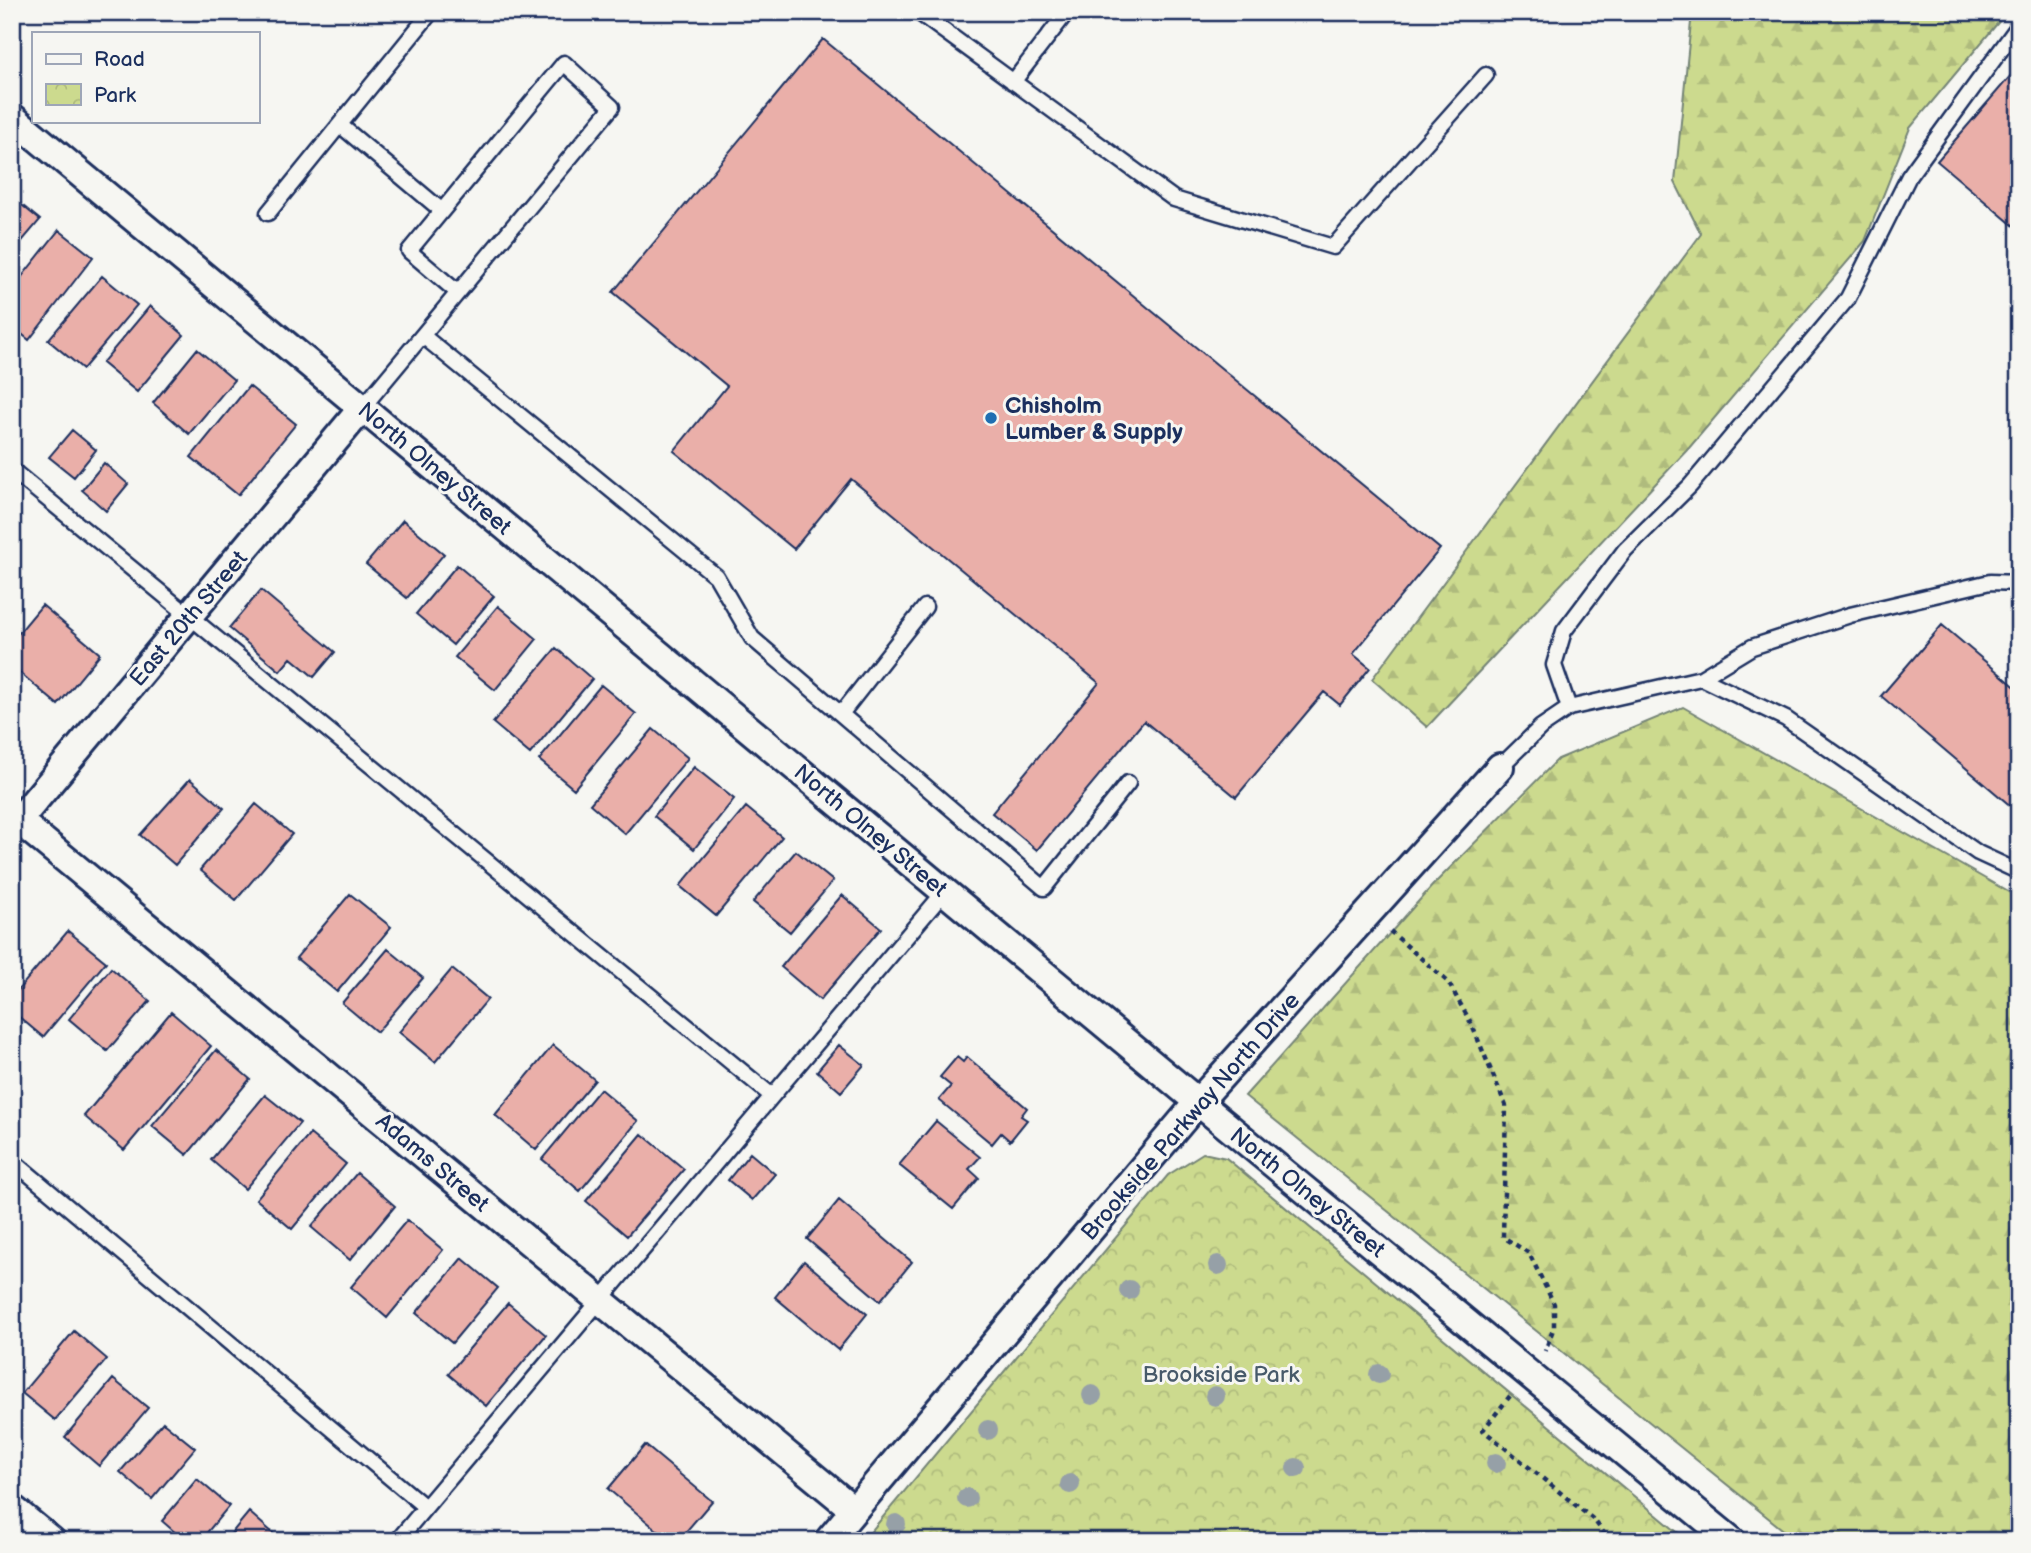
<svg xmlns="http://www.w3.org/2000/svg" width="2031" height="1553" font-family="'Balsamiq Sans',sans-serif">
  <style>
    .forest { fill: url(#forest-firs); stroke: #748476; stroke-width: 2 }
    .park { fill: url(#park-crowns); stroke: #748476; stroke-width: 2 }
    .building { fill: #eaafa9; stroke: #1b2f5e; stroke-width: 2 }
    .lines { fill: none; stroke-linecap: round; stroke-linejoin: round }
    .lane-casing { stroke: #1b2f5e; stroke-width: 19 }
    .street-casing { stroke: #1b2f5e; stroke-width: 32 }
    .path { stroke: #1b2f5e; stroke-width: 4.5; stroke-dasharray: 5 5; stroke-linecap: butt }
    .lane { stroke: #f6f6f2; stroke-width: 14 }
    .street { stroke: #f6f6f2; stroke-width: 26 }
    .tree { fill: #96a0a7 }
    .poi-dot { fill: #1f6fb2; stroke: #f6f6f2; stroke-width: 2.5 }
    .labels { text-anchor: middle; stroke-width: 6; stroke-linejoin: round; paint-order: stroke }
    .poi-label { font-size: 23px; font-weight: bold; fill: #1b2f5e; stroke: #f6f6f2; text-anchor: start }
    .street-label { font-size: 23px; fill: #1b2f5e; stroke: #f6f6f2 }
    .park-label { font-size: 23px; fill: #475a6a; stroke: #f6f6f2 }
  </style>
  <defs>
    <pattern id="forest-firs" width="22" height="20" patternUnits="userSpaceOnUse" patternTransform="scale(1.75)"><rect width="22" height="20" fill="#ccda8e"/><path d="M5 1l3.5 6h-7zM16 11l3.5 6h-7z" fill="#afbb7d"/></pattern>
    <pattern id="park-crowns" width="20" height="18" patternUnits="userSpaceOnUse" patternTransform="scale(1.75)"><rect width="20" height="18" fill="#ccda8e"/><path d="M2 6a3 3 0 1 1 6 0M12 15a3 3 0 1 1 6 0" fill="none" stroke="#afbb7d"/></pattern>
  </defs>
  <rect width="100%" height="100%" fill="#f6f6f2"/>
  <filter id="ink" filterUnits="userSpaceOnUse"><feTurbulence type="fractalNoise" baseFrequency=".0143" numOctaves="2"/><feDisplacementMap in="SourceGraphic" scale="14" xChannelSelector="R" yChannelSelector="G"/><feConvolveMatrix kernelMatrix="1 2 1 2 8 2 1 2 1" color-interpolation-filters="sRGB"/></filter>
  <g filter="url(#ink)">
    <!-- forest -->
    <path class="forest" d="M1692 12H2007L1910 128 1865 241 1689 448 1427 727 1372 679 1701 234 1675 182Z
      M1683 707 2019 898V1541H1797L1245 1096 1433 885 1558 759Z"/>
    <!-- park -->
    <path class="park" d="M1203 1153 1226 1158 1688 1541H863L1168 1175Z"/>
    <!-- building -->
    <path class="building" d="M823 39 1440 549 1353 654 1370 668 1340 705 1324 692 1236 797 1144 721 1037 850 992 813 1099 683 851 479 794 549 674 451 727 386 613 292Z
      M2019 66V220L2014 226 1937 161Z
      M12 197 40 220 12 253Z
      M59 230 93 257 29 340 12 326V289Z
      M102 276 137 305 83 369 48 340Z
      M150 306 184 335 137 392 102 363Z
      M197 349 234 380 189 434 153 403Z
      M249 386 296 424 238 495 191 457Z
      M72 430 96 450 74 477 49 457Z
      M104 463 128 484 106 511 82 490Z
      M403 520 444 554 407 598 366 564Z
      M457 565 494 596 453 645 416 614Z
      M261 590 335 652 314 677 291 658 280 671 229 628Z
      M42 605 100 654 58 705 12 666V641Z
      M498 606 537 639 495 690 455 657Z
      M1942 625 2019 690V813L1881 696Z
      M556 648 592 679 530 754 493 723Z
      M601 685 636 714 574 789 539 760Z
      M653 729 688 758 625 834 590 804Z
      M694 767 734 799 694 849 654 816Z
      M190 779 224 808 175 865 140 835Z
      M256 804 292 834 236 900 200 870Z
      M746 807 782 837 716 916 680 886Z
      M796 851 833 881 790 932 753 902Z
      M350 894 391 927 337 992 296 958Z
      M842 895 881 928 820 1000 781 967Z
      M68 931 106 962 43 1037 12 1011V997Z
      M388 949 423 978 377 1032 342 1003Z
      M111 968 150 1001 107 1051 69 1019Z
      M452 969 488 999 435 1062 399 1032Z
      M171 1012 211 1046 124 1150 84 1116Z
      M553 1045 595 1080 536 1150 495 1115Z
      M839 1045 864 1065 841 1092 817 1071Z
      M216 1050 250 1079 187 1155 152 1126Z
      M957 1057 963 1062 967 1057 1027 1108 1021 1116 1027 1120 1010 1141 1001 1133 992 1144 939 1100 951 1086 940 1077Z
      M600 1089 638 1121 580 1191 542 1159Z
      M265 1095 300 1123 245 1189 211 1160Z
      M936 1121 980 1157 969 1169 979 1178 953 1209 899 1165Z
      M310 1134 346 1164 292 1229 256 1199Z
      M642 1134 684 1169 627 1236 586 1201Z
      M750 1153 775 1174 752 1200 728 1180Z
      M357 1173 395 1206 350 1260 311 1227Z
      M839 1200 912 1262 880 1301 807 1239Z
      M407 1220 443 1250 387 1318 351 1287Z
      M462 1258 498 1288 452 1343 416 1313Z
      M804 1261 867 1314 838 1350 775 1297Z
      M508 1303 546 1335 486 1406 448 1374Z
      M74 1331 107 1359 55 1420 22 1393Z
      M113 1379 148 1408 99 1466 65 1437Z
      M163 1422 195 1448 152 1499 120 1472Z
      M645 1445 712 1501 678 1541H670L608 1489Z
      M197 1479 229 1506 200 1541H185L162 1521Z
      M249 1512 282 1541H225Z"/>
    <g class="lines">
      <defs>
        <path id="lane" d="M918 12 1174 199 1333 247 1486 75
          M1013 82 1067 12
          M340 125 441 210
          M268 213 431 12
          M423 336 716 576 752 638 1044 888 1128 783
          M363 407 612 107 564 63 409 251 457 292
          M12 470 772 1096
          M1701 678 1752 647 1850 615 1990 582 2019 583
          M1569 708 1554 665 1564 631 1625 550 1690 486 1848 298 1909 176 2019 25
          M841 714 925 607
          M1500 767 1541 727 1569 708 1701 678 1786 719 1978 853 2019 872
          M12 1160 425 1507
          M397 1541 945 891"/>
        <path id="street" d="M12 117 1198 1102 1732 1541
          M12 815 854 1510
          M12 828 363 407
          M12 1508 52 1541
          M828 1541 1198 1102 1500 767"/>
      </defs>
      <!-- lane casing -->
      <use href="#lane" class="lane-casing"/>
      <!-- street casing -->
      <use href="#street" class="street-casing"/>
      <!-- path -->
      <path class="path" d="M1390 931 1448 982 1471 1023 1506 1106 1503 1237 1529 1253 1554 1304V1327L1545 1351
        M1510 1396 1483 1430 1594 1520 1610 1541"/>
      <!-- lane -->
      <use href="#lane" class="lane"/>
      <!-- street -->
      <use href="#street" class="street"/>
    </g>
    <!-- trees -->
    <g class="tree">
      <circle cx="1218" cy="1265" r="10"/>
      <circle cx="1129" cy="1290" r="10"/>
      <circle cx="1379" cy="1374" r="10"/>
      <circle cx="1092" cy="1395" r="10"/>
      <circle cx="1215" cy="1396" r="10"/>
      <circle cx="988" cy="1430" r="10"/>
      <circle cx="1496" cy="1463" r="10"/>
      <circle cx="1296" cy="1468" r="10"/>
      <circle cx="1070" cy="1484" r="10"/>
      <circle cx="967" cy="1498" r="10"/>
      <circle cx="896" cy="1524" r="10"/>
    </g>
  </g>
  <!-- markers -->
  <circle class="poi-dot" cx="991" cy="418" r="7"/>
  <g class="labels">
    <!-- poi labels -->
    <g class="poi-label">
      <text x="1005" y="413">Chisholm<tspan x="1005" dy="26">Lumber &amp; Supply</tspan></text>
    </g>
    <!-- street labels -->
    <g class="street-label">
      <text transform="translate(435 468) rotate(40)" y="8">North Olney Street</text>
      <text transform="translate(188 618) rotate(-50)" y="8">East 20th Street</text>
      <text transform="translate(871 830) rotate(40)" y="8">North Olney Street</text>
      <text transform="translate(1190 1116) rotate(-49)" y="8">Brookside Parkway North Drive</text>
      <text transform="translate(433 1162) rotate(40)" y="8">Adams Street</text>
      <text transform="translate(1308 1192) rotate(39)" y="8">North Olney Street</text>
    </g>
    <!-- park labels -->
    <g class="park-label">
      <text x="1221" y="1382">Brookside Park</text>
    </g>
  </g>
  <!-- margin -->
  <rect width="2031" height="1553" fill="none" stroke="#f6f6f2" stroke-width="42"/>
  <rect x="21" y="21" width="1989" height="1511" fill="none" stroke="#1b2f5e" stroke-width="2.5" filter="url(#ink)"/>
  <!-- legend -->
  <rect x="32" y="32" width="228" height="91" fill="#f6f6f2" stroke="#9ea6b7" stroke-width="2"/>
  <rect x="46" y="54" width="35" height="10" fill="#f6f6f2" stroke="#9ea6b7" stroke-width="2"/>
  <text x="94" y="66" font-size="21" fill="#1b2f5e">Road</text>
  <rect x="46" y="84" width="35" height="21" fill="url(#park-crowns)" stroke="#9ea6b7" stroke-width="2"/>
  <text x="94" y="102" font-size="21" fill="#1b2f5e">Park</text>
</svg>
